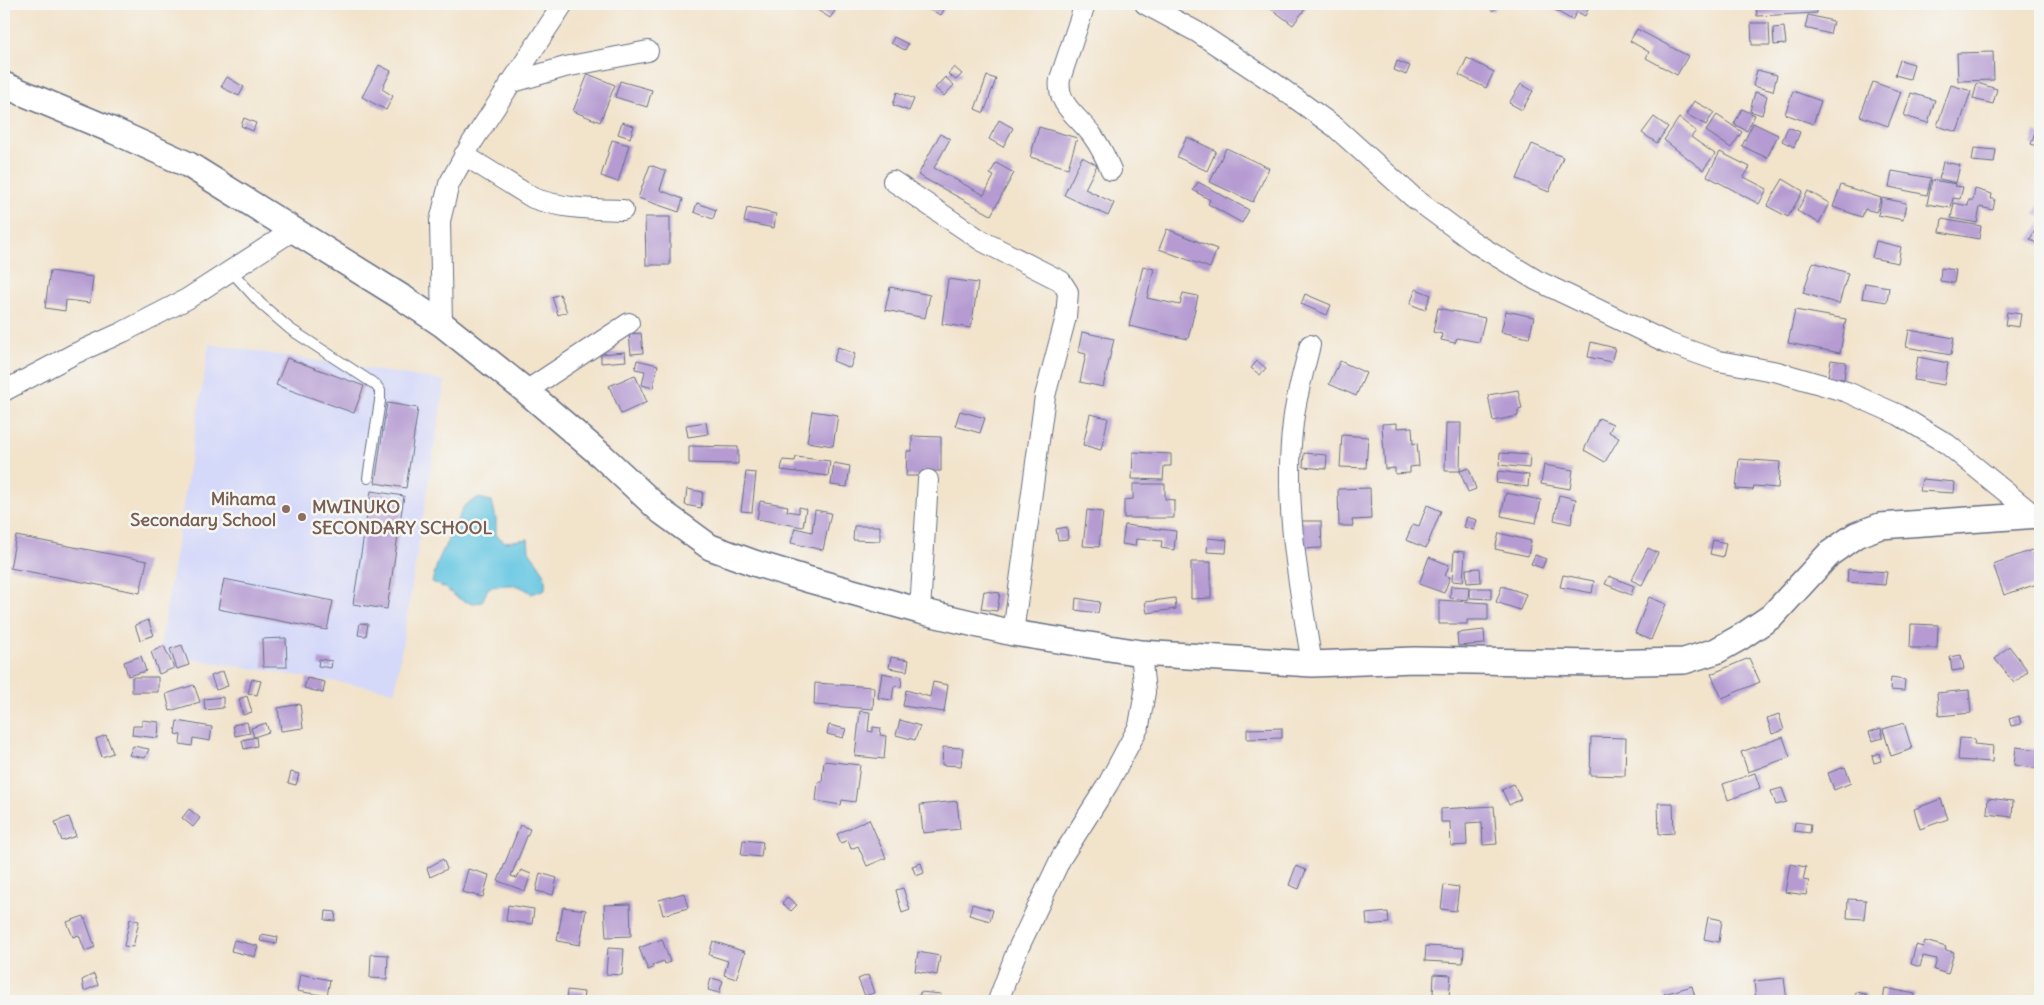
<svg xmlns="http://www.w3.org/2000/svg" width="2044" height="1005" font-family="Delius,sans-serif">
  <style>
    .built { fill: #d4d8f9 }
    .water { fill: #64c6e2; stroke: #407aa0 }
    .building { fill: #b59bd2 }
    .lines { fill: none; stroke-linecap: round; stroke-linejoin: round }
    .service-casing { stroke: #666e84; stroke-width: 12 }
    .minor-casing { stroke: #666e84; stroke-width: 22 }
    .tertiary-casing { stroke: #666e84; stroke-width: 28 }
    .service { stroke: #fff; stroke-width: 10 }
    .minor { stroke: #fff; stroke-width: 20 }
    .tertiary { stroke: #fff; stroke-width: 25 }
    .education-dot { fill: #8d6e63; stroke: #f6f6f2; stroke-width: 2 }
    .labels { text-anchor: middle; stroke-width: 5; stroke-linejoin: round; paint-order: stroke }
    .education-label { font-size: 18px; font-weight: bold; fill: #785e54; stroke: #f6f6f2; text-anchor: end }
  </style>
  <rect width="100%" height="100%" fill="#f6f6f2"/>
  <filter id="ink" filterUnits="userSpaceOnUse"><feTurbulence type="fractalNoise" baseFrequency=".02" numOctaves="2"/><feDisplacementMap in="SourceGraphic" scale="10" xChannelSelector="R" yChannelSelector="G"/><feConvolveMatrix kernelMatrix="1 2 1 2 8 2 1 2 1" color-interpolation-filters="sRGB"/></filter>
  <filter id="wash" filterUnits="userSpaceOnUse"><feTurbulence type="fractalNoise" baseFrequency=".0096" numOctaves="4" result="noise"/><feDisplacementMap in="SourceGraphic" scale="20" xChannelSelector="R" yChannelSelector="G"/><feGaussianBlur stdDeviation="1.12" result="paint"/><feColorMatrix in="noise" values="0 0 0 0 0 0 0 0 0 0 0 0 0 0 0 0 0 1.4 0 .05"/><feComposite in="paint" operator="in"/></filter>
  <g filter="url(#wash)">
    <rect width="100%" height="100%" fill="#f2e3cb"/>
    <!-- built -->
    <path class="built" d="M209 344 445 381 395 691 159 654Z"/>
    <!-- water -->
    <path class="water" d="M478 498 492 501 496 519V535L505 542 528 539 529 551C538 564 547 571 545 589L532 594C518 582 506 584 488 588L482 602C457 607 454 589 432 582L438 561 464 506Z"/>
    <g id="blocks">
      <!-- building -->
      <path class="building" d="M777 4H791L787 10Z
        M808 4H837L839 5 830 18Z
        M925 4H947L941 15 923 7Z
        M1265 4H1306L1308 5 1293 25Z
        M1483 4H1498L1493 11Z
        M1558 4H1583L1589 7 1585 16 1577 12 1572 20 1555 10Z
        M1614 4H1626L1619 10Z
        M1756 4H1817V13L1757 16Z
        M1808 15 1833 21 1830 34 1805 28Z
        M1751 23H1769L1770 45H1752Z
        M1784 27 1786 44 1774 45 1773 28Z
        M1637 29 1688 56 1677 75 1646 58 1649 52 1630 41Z
        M894 37 908 44 905 50 891 43Z
        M1993 52 1994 80 1958 81 1957 53Z
        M1467 58 1494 72 1486 88 1459 75Z
        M1900 60 1914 64 1910 79 1895 75Z
        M1397 61 1410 66 1406 75 1394 70Z
        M379 65 391 71 382 89 393 96 386 110 362 97Z
        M954 67 962 74 956 80 948 74Z
        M1757 70 1777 75 1773 91 1753 86Z
        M588 74 615 85 600 122 573 111Z
        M987 76 996 79 984 113 975 109Z
        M227 77 244 87 239 96 221 87Z
        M945 77 954 85 944 96 935 88Z
        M620 81 652 90 647 107 615 97Z
        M1873 82 1901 92 1888 126 1860 116Z
        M1977 83 1997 89 1993 104 1973 99Z
        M1521 84 1533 91 1522 110 1509 103Z
        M1951 85 1971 91 1957 132 1937 126Z
        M1793 91 1821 101 1813 124 1785 114Z
        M897 92 914 99 909 111 893 105Z
        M1755 92 1767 96 1762 115 1750 111Z
        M1911 93 1935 100 1928 123 1904 116Z
        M1694 101 1714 112 1706 125 1686 114Z
        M1742 109 1755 115 1747 131 1734 124Z
        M1717 115 1742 132 1731 148 1706 131Z
        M1654 117 1668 127 1657 143 1642 133Z
        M244 118 256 123 253 131 241 126Z
        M1679 118 1696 131 1691 137 1715 154 1703 170 1664 140Z
        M999 120 1013 128 1003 147 989 139Z
        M622 122 634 126 630 138 618 134Z
        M1753 123 1778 135 1767 158 1742 146Z
        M1039 127 1077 138 1068 168 1030 157Z
        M1788 127 1800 132 1794 147 1782 141Z
        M2035 132 2040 134V148L2031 144Z
        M940 134 950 139 934 168 984 195 994 176 990 174 996 163 1014 173 991 215 918 175Z
        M1187 137 1216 151 1207 171 1177 157Z
        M612 140 629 145 618 182 601 176Z
        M1532 144 1563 157 1549 192 1517 179Z
        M1226 148 1269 168 1253 202 1210 182Z
        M1974 148 1996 150 1994 163 1972 161Z
        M1720 152 1750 167 1744 177 1767 189 1759 204 1707 176Z
        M1082 157 1097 165 1085 189 1114 203 1108 216 1064 195Z
        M1943 162 1960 165 1956 183 1939 179Z
        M650 165 666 171 660 190 683 199 679 212 638 198Z
        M1892 171 1931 178 1927 195 1889 187Z
        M1783 179 1803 191 1788 217 1767 206Z
        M1932 180 1956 184 1955 186 1963 187 1960 199 1953 198 1951 208 1927 204Z
        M1198 182 1249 210 1242 223 1208 204 1210 200 1193 190Z
        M1841 185 1881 198 1876 212 1865 209 1862 217 1833 207Z
        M1975 189 1992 194 1991 199H1995L1993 210 1980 207 1977 223 1951 218 1954 203 1968 206 1969 200H1973Z
        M1808 191 1829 203 1819 223 1797 211Z
        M1882 198 1906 203 1903 220 1878 215Z
        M697 203 716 210 713 219 694 212Z
        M2040 204V217L2034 214Z
        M747 208 776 214 774 228 744 222Z
        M645 217H670V265H646Z
        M1942 219 1981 226 1979 239 1940 232Z
        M2040 222V246L2030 239Z
        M1167 229 1217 249 1210 268 1159 249Z
        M1876 241 1901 247 1898 263 1872 258Z
        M1813 262 1848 273 1839 304 1803 293Z
        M1143 266 1154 269 1147 298 1180 305 1183 293 1198 296 1188 339 1129 326Z
        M1941 268 1956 270 1954 283 1940 281Z
        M50 271 93 277 90 303 66 300 65 311 45 308Z
        M948 279 978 283 971 328 942 324Z
        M1865 283 1889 287 1887 302 1862 298Z
        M890 287 930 295 925 318 885 310Z
        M1416 289 1431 295 1425 310 1410 304Z
        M560 294 567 312 558 315 552 297Z
        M1305 294 1331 305 1327 315 1301 304Z
        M1438 308 1485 318 1479 342 1457 338 1455 343 1441 340 1442 334 1433 332Z
        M1795 310 1846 319 1840 353 1788 343Z
        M1506 311 1534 317 1529 338 1501 332Z
        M2007 312 2021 314 2019 327 2005 325Z
        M1909 330 1954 338 1951 355 1906 347Z
        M1082 332 1114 339 1103 387 1080 382 1086 354 1078 352Z
        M641 333 643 353 631 354 629 334Z
        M1591 342 1615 348 1611 362 1588 357Z
        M838 347 855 354 850 368 833 361Z
        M625 352 626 361 601 363V354Z
        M1918 357 1948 363 1944 385 1914 380Z
        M287 358 364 386 354 413 276 385Z
        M637 360 658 365 653 388 642 385 645 371 635 369Z
        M1831 360 1846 362 1844 379 1828 377Z
        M1257 361 1266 368 1260 375 1251 368Z
        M1340 361 1366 373 1356 396 1329 384Z
        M635 375 647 402 621 414 609 386Z
        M1518 390 1522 409 1518 410V416L1493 421 1488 395Z
        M387 403 418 408 406 488 375 483Z
        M812 411 838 415 833 446 807 442Z
        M960 411 985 418 980 433 955 426Z
        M1090 414 1108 418 1101 450 1083 445Z
        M1599 418 1613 424 1609 432 1619 438 1605 462 1584 450Z
        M706 422 708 434 688 437 686 425Z
        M1397 423V428L1412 427 1413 444 1417 443 1419 466 1410 467V473L1395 474V468L1385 469 1382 424Z
        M1446 423H1461L1460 471H1445Z
        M1342 435 1368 437 1366 468 1340 467Z
        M912 436 941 437V471H922V476H906L907 451H912Z
        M689 446 738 447V464L689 463Z
        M1133 452 1171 454V466H1164L1163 480 1132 479Z
        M1304 453 1327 455 1326 469 1303 467Z
        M1500 453 1530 455 1529 468 1499 465Z
        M796 457 830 461 828 476 781 470 783 460 795 461Z
        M1739 459 1780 462 1778 488 1754 486 1753 490 1736 489Z
        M834 463 850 466 847 487 831 485Z
        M1544 465 1573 470 1570 489 1541 484Z
        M1469 468 1476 489 1468 492 1460 471Z
        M1498 471 1529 475 1528 487 1496 483Z
        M746 472 756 473 752 512 741 511Z
        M1922 479 1955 482 1954 493 1920 491Z
        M1133 484H1165V499L1174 500V518H1124V500L1133 499Z
        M1370 488 1371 519 1352 520 1353 526H1339L1338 489Z
        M687 489 703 492 701 508 685 505Z
        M371 491 404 496 387 609 353 604Z
        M1506 493 1541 500 1536 523 1501 516Z
        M1559 495 1576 499 1571 524 1554 520Z
        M760 501 788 506 787 511 799 513V507L806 509 803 527 757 519Z
        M1427 505 1441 511 1426 548 1406 540 1413 524 1419 526Z
        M815 510 831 513 823 550 791 543 795 528 812 532Z
        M1087 510 1103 512 1099 547 1083 546Z
        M1467 517 1477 520 1474 530 1464 527Z
        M1297 521H1321L1322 548 1298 549Z
        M1125 525 1176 531 1174 550 1161 548 1162 541 1136 539 1135 546 1122 544Z
        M854 526H880V541L853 540Z
        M1067 527 1068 539 1058 540 1056 529Z
        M1499 533 1531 541 1528 556 1495 549Z
        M16 536 147 561 140 593 10 568Z
        M1208 538 1227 540 1226 553 1207 552Z
        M1713 540 1726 543 1723 557 1710 554Z
        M1648 548 1658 553 1642 585 1631 580Z
        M2032 550 2040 573V583L2004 595 1993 564Z
        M1454 551 1465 552 1463 582 1452 581Z
        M1535 555 1546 559 1542 568 1531 564Z
        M1429 557 1449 565 1445 576 1450 577 1444 593 1419 584Z
        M1191 562H1211V598L1191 599Z
        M1480 568 1481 582 1467 583 1466 569Z
        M1848 569 1887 572 1885 585 1847 582Z
        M1563 575 1594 581 1592 593 1560 587Z
        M1609 576 1634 586 1631 595 1605 584Z
        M224 579 333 601 327 630 218 609Z
        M1451 586 1469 587 1468 600 1450 598Z
        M1502 586 1526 594 1520 610 1496 602Z
        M1470 588H1491V599L1470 598Z
        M984 591 1000 593 997 611 981 609Z
        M1649 597 1666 604 1651 640 1635 633Z
        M1076 598 1100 602 1098 613 1075 610Z
        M1175 598 1176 609 1147 613 1145 602Z
        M1439 600 1488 603V620H1467V624H1439Z
        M148 620 154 635 140 640 135 625Z
        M360 623 368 624 366 636 358 635Z
        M1911 624 1938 625 1937 648H1910Z
        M1484 630 1485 644 1458 646 1457 633Z
        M286 638 287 667H263L262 639Z
        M182 645 189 665 177 669 170 649Z
        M164 646 174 668 159 674 151 652Z
        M2009 646 2028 671 2014 683 1995 659Z
        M1961 655 1964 669 1952 671 1950 657Z
        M141 656 146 671 128 676 124 662Z
        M891 657 909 660 907 671 889 668Z
        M1749 658 1760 682 1722 698 1711 674Z
        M319 659 332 661 331 668 318 666Z
        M223 671 228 686 216 690 211 676Z
        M882 673 902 677 901 687 894 686 892 700 878 698Z
        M132 677H158V692H132Z
        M307 678 325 682 323 693 304 688Z
        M1891 678 1905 680 1904 691 1890 690Z
        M252 679 261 681 257 695 248 693Z
        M933 682 948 685 944 712 903 706 906 690 930 697Z
        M815 683 874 687 873 709 814 705Z
        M194 685 200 702 170 711 166 694Z
        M1969 690 1971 713 1939 716 1937 693Z
        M247 696 252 712 243 715 239 699Z
        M223 697V708L205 710 204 699Z
        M300 704 303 728 281 731 278 708Z
        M860 711 870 712 868 731 873 732V727L881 728 880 735 886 736 884 759 855 756Z
        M1779 714 1784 730 1772 734 1767 718Z
        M2019 716 2021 724 2011 726 2009 719Z
        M142 720 159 722 158 738 132 735 133 726H142Z
        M900 720 920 726 915 740 896 735Z
        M177 721 212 727 210 741 193 738 192 746 180 744 181 735 175 734Z
        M247 722 250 733 235 736 233 725Z
        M266 723 269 732 254 737 251 728Z
        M1904 723 1912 749 1891 756 1883 729Z
        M829 725 846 729 843 738 827 734Z
        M1282 728V738L1247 739V729Z
        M1881 728 1883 738 1872 741 1869 732Z
        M106 735 113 753 102 757 96 739Z
        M256 737 257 746 244 749 242 740Z
        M1591 737 1626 738 1625 776 1590 775Z
        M1783 737 1790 757 1748 772 1741 752Z
        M1960 738 1975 739 1974 744 1993 746 1992 762 1958 760Z
        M133 746 149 749 145 758 129 755Z
        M943 747 963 748 961 766 942 765Z
        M2016 747 2040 750V769L2014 765Z
        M1879 753 1881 761 1874 763 1872 756Z
        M824 761 860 765 855 802 842 800 841 805 816 801 818 782H822Z
        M1845 767 1851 783 1834 790 1828 773Z
        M291 772 299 774 296 785 288 783Z
        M1755 773 1760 788 1728 800 1723 784Z
        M1513 784 1521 799 1509 805 1502 790Z
        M1782 788 1787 802 1776 805 1771 791Z
        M1988 798 2013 801 2012 817 1987 814Z
        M1941 799 1948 819 1920 829 1914 809Z
        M957 801 960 829 923 833 920 805Z
        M1658 803H1673L1674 833 1659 834Z
        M1494 806 1497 844 1483 845 1482 822 1466 823 1467 845 1451 846 1450 822H1441V809Z
        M189 809 200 818 193 827 182 818Z
        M69 817 76 836 62 841 55 822Z
        M869 819 886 858 867 866 858 846 851 849 848 840 841 843 837 834Z
        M1795 822 1811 824 1810 833 1794 831Z
        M520 825 530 829 511 876 517 878 521 870 531 874 525 891 498 881Z
        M743 840 763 842 761 857 741 855Z
        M443 859 447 869 430 877 427 868Z
        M921 863 924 873 916 876 912 866Z
        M1790 864 1806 867 1803 880 1809 881 1806 895 1785 892Z
        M1296 866 1306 870 1299 889 1289 885Z
        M468 869 489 875 483 897 462 892Z
        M540 873 557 878 553 895 536 891Z
        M1444 885 1459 887 1456 911 1441 909Z
        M903 888 910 910 902 913 896 890Z
        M684 893 688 908 663 915 659 900Z
        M787 897 797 905 791 911 782 903Z
        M1848 899 1866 900 1864 919 1847 918Z
        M630 904 631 936 606 937 604 905Z
        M972 904 993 910 990 921 969 915Z
        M508 905 534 909 532 924 506 921Z
        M563 907 586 910 580 945 557 941Z
        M326 911 336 912 335 921 325 920Z
        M1388 912 1389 923 1367 925 1366 914Z
        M84 916 95 947 85 951 79 935 73 937 67 922Z
        M1708 917 1722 920 1719 942 1704 939Z
        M130 919 139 921 133 947 124 946Z
        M262 934 278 937 277 944 260 941Z
        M662 939 670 962 665 964 664 961 652 965 653 968 648 970 639 948Z
        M234 940 258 946 255 957 231 951Z
        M713 941 745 952 736 979 724 975 728 961 709 955Z
        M1925 941 1946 947 1945 950 1954 952 1948 974 1934 970 1937 959 1923 956 1920 967 1911 964 1916 945 1923 947Z
        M1426 946 1464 948 1463 963 1425 961Z
        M608 948 624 949 622 975 606 974Z
        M918 952 940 956 937 975 915 971Z
        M371 954 388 955 387 979 370 978Z
        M94 974 98 985 84 991 82 980Z
        M300 974 330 980 327 996 297 991Z
        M1434 974 1451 975 1449 996 1433 995Z
        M868 975 874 993 865 996 858 979Z
        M711 978 723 981 719 993 708 990Z
        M1784 978 1787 1001H1756L1754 981Z
        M1692 986 1696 1001H1666L1664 994Z
        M1885 988 1915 994 1913 1001H1883Z
        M567 990 584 992 583 1001H566Z
        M920 992 941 994 940 1001H919Z
        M1856 992 1866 994 1865 1001H1853Z"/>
    </g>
  </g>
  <g filter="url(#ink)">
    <use href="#blocks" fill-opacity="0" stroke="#666e84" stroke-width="1"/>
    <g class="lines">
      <defs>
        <path id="service" d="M231 271 261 304 290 329 376 385 380 391V401L368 478"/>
        <path id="minor" d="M1085 4 1060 79C1056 105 1079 117 1092 135 1100 146 1106 158 1111 170
          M1145 4 1197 32 1274 83 1335 127 1414 198 1475 243 1536 280 1668 343 1719 361 1778 372 1847 392 1899 415 1947 444 2034 515
          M510 83 565 67 648 51
          M464 155 533 198C563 209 592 209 623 210
          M893 181 982 241 1061 281 1068 292 1066 317 1045 396 1013 633
          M442 324 440 221 449 184 471 144 563 4
          M1310 345C1304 370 1296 396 1293 423 1283 504 1299 584 1312 664
          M4 391 74 354 123 332 187 299 295 229
          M526 391 629 323
          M920 611 928 480
          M998 1001 1016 953 1061 858 1108 784 1139 726 1145 692 1141 653"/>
        <path id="tertiary" d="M4 85 114 131 189 165 403 298 442 324 526 391 602 456 662 512 710 547 754 563 810 580 920 611 1013 633 1141 653 1312 664 1414 660 1597 663 1684 661 1716 651 1741 637 1772 616 1829 554 1856 535 1880 526 2040 515"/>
      </defs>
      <!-- service casing -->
      <use href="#service" class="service-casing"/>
      <!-- minor casing -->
      <use href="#minor" class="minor-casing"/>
      <!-- tertiary casing -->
      <use href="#tertiary" class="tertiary-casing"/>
      <!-- service -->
      <use href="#service" class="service"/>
      <!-- minor -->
      <use href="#minor" class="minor"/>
      <!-- tertiary -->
      <use href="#tertiary" class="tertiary"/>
    </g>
  </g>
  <!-- markers -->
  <g class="education-dot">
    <circle cx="286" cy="509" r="5"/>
    <circle cx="302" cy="517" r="5"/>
  </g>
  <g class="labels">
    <!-- education labels -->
    <g class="education-label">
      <text x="276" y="505">Mihama<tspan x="276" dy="21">Secondary School</tspan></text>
      <text x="312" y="513" text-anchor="start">MWINUKO<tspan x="312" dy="21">SECONDARY SCHOOL</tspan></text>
    </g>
  </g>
  <!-- margin -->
  <rect width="2044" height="1005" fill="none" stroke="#f6f6f2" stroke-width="20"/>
</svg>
